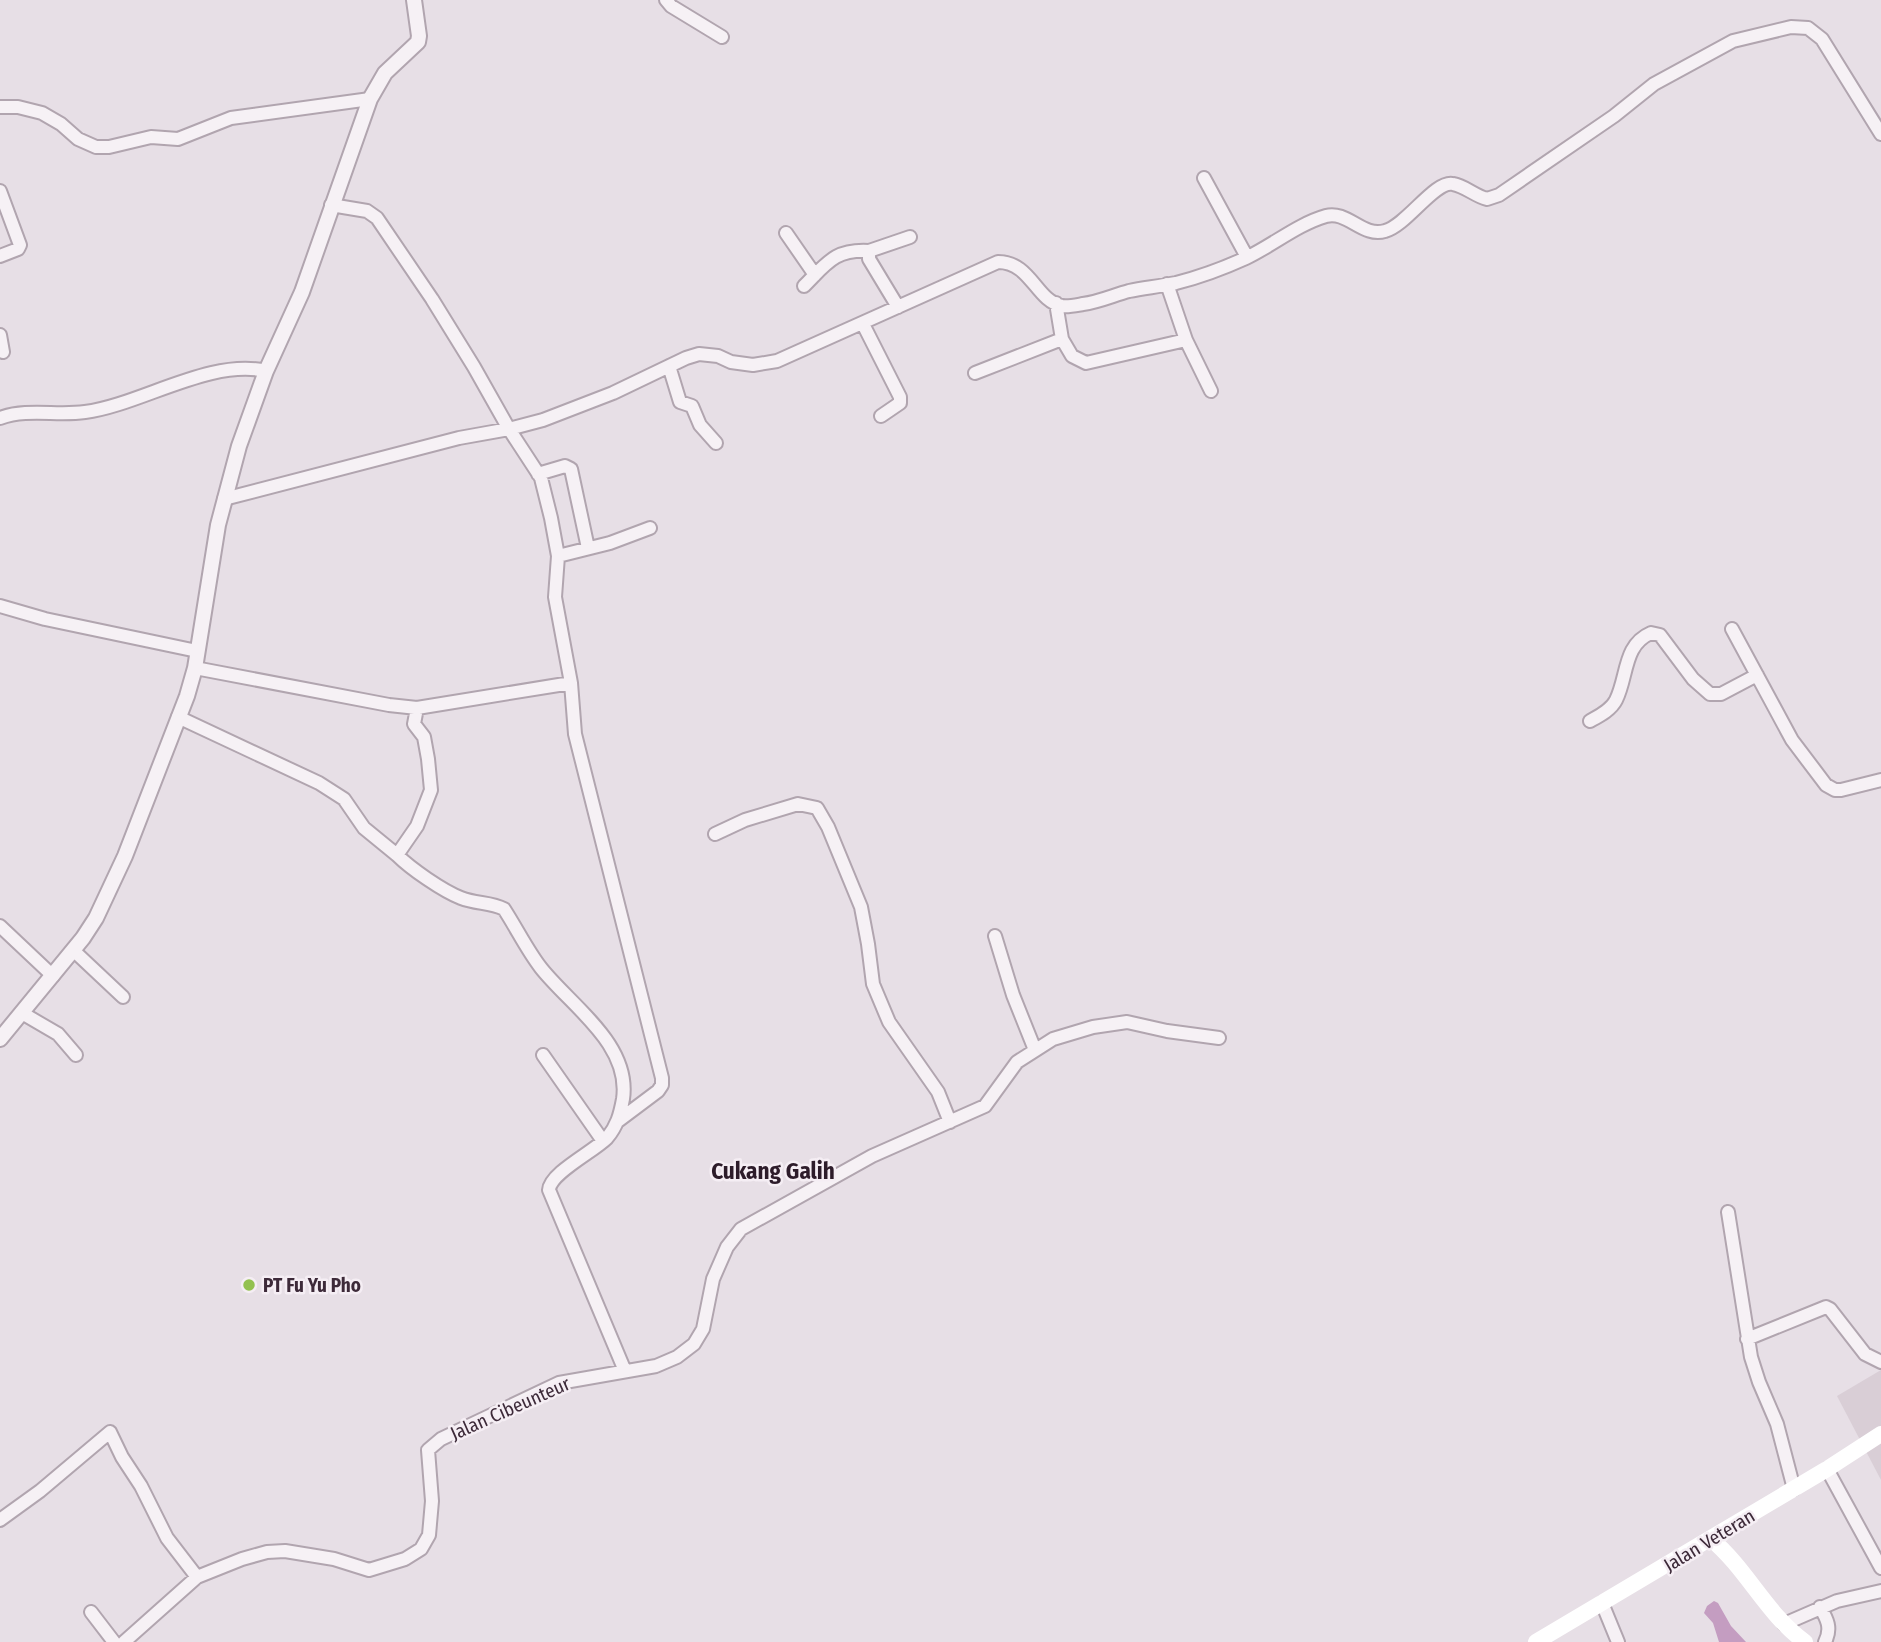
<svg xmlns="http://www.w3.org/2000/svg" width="1881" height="1642" font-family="'Fira Sans Condensed',sans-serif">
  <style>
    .built { fill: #d9ced6 }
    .water { fill: #c49dc1 }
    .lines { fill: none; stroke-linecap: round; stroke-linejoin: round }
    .minor-casing { stroke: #b1a5af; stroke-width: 16 }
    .tertiary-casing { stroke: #b1a5af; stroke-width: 18 }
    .minor { stroke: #f6f1f5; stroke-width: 12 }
    .tertiary { stroke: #f6f1f5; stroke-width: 14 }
    .secondary { stroke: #fff; stroke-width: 16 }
    .poi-dot { fill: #93c14f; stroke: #f5eef4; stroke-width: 2.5 }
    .labels { text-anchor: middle; stroke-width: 5; stroke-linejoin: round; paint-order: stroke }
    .poi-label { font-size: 19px; font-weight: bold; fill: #3d2a39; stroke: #f5eef4; text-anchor: start }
    .street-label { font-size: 19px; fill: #3d2a39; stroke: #f5eef4 }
    .quarter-label { font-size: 23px; font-weight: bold; fill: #2d1c2a; stroke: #f5eef4 }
  </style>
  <rect width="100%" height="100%" fill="#e7dfe6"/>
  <!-- built -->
  <path class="built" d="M1881 1370V1480L1837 1396Z"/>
  <!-- water -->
  <path class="water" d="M1714 1601 1718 1603 1731 1626 1746 1642H1719L1713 1623 1704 1613 1707 1606Z"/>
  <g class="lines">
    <defs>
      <path id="minor" d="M666 0 671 6 722 37
        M0 107H18L42 113 61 124 78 139 96 147H109L151 137 178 139 231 118 370 99
        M1204 178 1247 257
        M0 191 20 245 18 249 0 256
        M331 205 367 211 377 218 432 299 474 367 509 429 541 478 551 518 558 556 610 543 650 528
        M786 233 815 275
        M1167 284 1186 340 1211 391
        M804 286C827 263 835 249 869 251
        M898 307 869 259V251L910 237
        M863 324 900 397V403L881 416
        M0 335 3 352
        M1062 339 1072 356 1086 363 1186 340
        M669 366 680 402 692 406 700 425 716 443
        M975 373 1062 339 1056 303
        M0 418C28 408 56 416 85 412 140 405 210 358 266 371
        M538 474 565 466 571 469 588 548
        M224 499 459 438 509 429 543 420 613 393 686 358 699 354 718 356 731 362 753 365 777 361 998 262C1031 262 1036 301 1062 306 1068 307 1077 305 1083 304 1099 302 1114 295 1129 291 1145 288 1161 286 1176 283 1200 277 1224 268 1246 258 1273 245 1298 224 1326 216 1347 210 1363 238 1385 231 1407 225 1435 180 1453 184 1465 186 1475 196 1487 199L1499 195 1614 116 1654 84 1733 41 1791 27 1808 28 1822 39 1881 134
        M0 606 45 619 197 651
        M1732 629 1792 740 1826 785 1835 790H1841L1881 780
        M195 668 389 705 417 708
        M571 683 575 734 662 1078V1085L658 1091 618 1121
        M178 717 319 783 344 799 364 828 397 855 417 826 431 790 428 759 424 737 414 724 417 708 571 683 555 597 558 556
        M1590 721C1599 716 1611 710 1616 700 1628 676 1623 645 1651 633L1660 635 1693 679 1710 694H1721L1757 675
        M715 834 745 820 798 804 817 808 828 827 861 907 868 944 873 984 889 1022 938 1092 950 1122
        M397 855C411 869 443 891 461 898 476 904 491 902 504 909 517 929 527 950 541 968 571 1006 631 1044 623 1099 620 1115 617 1126 607 1138 593 1152 550 1173 549 1190L625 1371
        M0 926 53 976
        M995 936 1013 995 1035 1050
        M73 950 123 997
        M22 1013 58 1034 76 1055
        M543 1055 603 1141
        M1728 1212 1751 1357 1759 1382 1777 1424 1794 1489
        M1747 1339 1826 1307 1830 1309 1865 1354 1881 1362
        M1827 1469 1881 1568
        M0 1520 40 1491 110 1432 122 1457 141 1486 167 1538 197 1577
        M1602 1603 1618 1642
        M1820 1607C1827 1619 1832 1628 1825 1642
        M91 1612 114 1642
        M1784 1624 1837 1601 1881 1591
        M124 1642 197 1577 242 1559 267 1552 285 1551 334 1559 369 1570 405 1559 421 1549 429 1535 432 1501 428 1450 441 1439 559 1383 656 1366 677 1357 694 1344 703 1329 713 1279 727 1247 741 1229 872 1156 985 1106 1017 1062 1053 1039 1093 1027 1127 1022 1167 1031 1219 1038"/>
      <path id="tertiary" d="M0 1039 83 938 96 918 125 856 187 696 195 668 218 525 239 446 266 371 302 292 370 99 385 73 418 42 419 36 414 0"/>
    </defs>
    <!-- minor casing -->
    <use href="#minor" class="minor-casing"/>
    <!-- tertiary casing -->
    <use href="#tertiary" class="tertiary-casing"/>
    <!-- minor -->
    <use href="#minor" class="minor"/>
    <!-- tertiary -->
    <use href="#tertiary" class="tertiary"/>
    <!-- secondary -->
    <path class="secondary" d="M1711 1539C1747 1569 1767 1615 1805 1642
      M1536 1642 1827 1469 1881 1434"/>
  </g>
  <!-- markers -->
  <circle class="poi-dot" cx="249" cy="1285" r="7"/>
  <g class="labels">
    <!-- poi labels -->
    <g class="poi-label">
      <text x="263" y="1292">PT Fu Yu Pho</text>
    </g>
    <!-- street labels -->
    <g class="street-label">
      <text transform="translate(510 1408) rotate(-24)" y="7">Jalan Cibeunteur</text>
      <text transform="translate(1709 1540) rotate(-31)" y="7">Jalan Veteran</text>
    </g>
    <!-- quarter labels -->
    <g class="quarter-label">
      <text x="773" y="1179">Cukang Galih</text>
    </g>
  </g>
</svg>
